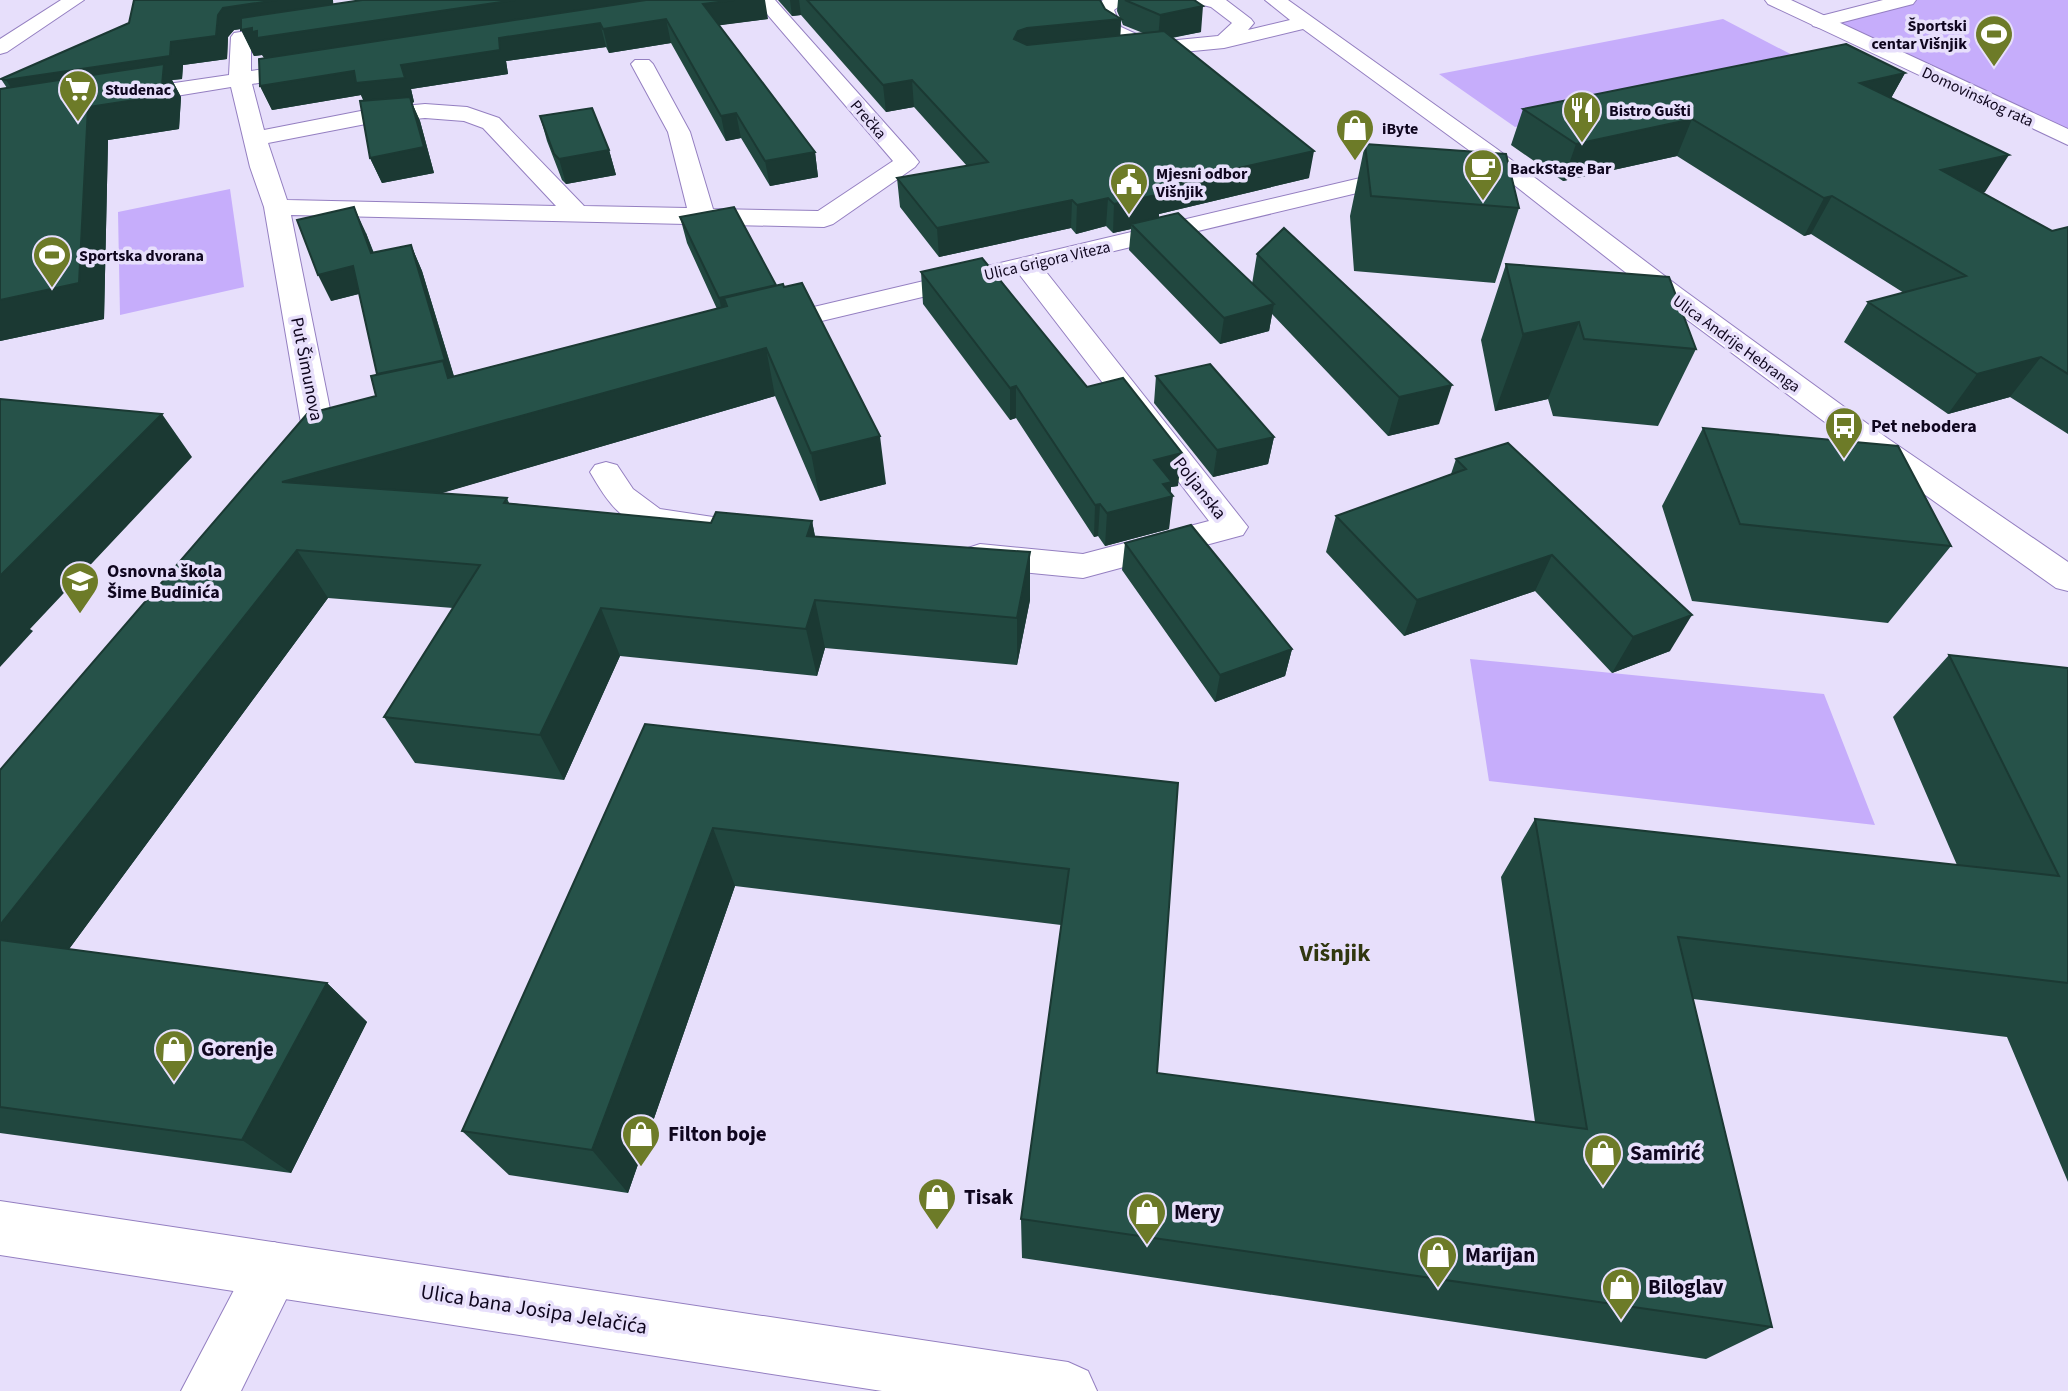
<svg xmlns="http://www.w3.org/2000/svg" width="2068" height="1391" font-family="'Source Sans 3',sans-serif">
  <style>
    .green { fill: #c6adfb }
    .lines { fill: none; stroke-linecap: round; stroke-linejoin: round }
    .minor-casing { stroke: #947fc1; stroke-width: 2 }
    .tertiary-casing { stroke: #947fc1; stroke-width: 2 }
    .secondary-casing { stroke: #947fc1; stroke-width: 2 }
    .minor { fill: #fff; fill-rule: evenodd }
    .tertiary { fill: #fff; fill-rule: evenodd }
    .secondary { fill: #fff; fill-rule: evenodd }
    .wall { fill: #21473f; fill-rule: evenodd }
    .shaded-wall { fill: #1b3933 }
    .building { fill: #265249; stroke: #1b3933; stroke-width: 2 }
    .labels { text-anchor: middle; stroke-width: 7; stroke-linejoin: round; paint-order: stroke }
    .far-poi-label { font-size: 16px; font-weight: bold; fill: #0f061e; stroke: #e7dffb; text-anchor: start }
    .far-street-label { font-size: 16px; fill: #0f061e; stroke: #e7dffb }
    .street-label { font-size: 18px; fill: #0f061e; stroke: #e7dffb }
    .poi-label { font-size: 18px; font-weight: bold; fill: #0f061e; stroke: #e7dffb; text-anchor: start }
    .near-poi-label { font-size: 21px; font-weight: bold; fill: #0f061e; stroke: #e7dffb; text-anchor: start }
    .near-street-label { font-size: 21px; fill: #0f061e; stroke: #e7dffb }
    .district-label { font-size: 24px; font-weight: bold; fill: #30370f; stroke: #e7dffb }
  </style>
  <rect width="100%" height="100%" fill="#e7dffb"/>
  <!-- green -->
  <path class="green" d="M1906 0H2068V138L1820 22Z
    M1723 19 1823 71 1515 127 1439 74Z
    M230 189 244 287 120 315 118 212Z
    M1470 659 1824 694 1875 825 1489 781Z"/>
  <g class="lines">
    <defs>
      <path id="minor" d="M755 0H775L915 157 919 162 915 167 833 224 824 227 291 215 334 429 329 436 318 439 307 436 302 429 264 207 250 167 231 87 127 104 119 102 116 97 119 92 127 90 229 75 231 37 234 33 296 23 303 25 306 29 303 33 251 42V71L313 62 321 63 324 68 321 73 313 74 252 84 264 130 371 109 425 104 467 107 499 118 584 206 687 208 668 132 631 64 635 60H649L653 64 690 132 713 209 818 211 893 161ZM425 118 464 121 483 128 556 206 287 200 268 143 371 123Z
        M1103 0H1128L1114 10 1121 27 1145 38 1147 43 1218 36 1232 23 1211 7 1199 4 1196 0H1226L1251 19 1254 23 1248 30 1290 20 1265 0H1288L1497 149 1682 289 1887 438 2068 562V591L2056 588 1865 452 1662 301 1481 159 1303 29 1224 48 1131 57 1124 55 1121 51 1129 45C1104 35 1103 33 1093 8Z
        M1883 0H1916L1913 4 1820 28 1813 26 1810 22 1813 18Z
        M1407 167 1416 169 1419 174 1416 179 1043 268 1248 527 1243 535 1083 578 980 568 968 564 963 556 968 548 980 544 1083 554 1209 521 1019 274 767 334 757 332 753 326 757 320 767 318Z
        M606 462 617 465 633 489 660 509 713 517 718 525 713 533C700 537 688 535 675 533 626 527 614 513 590 472L595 465Z
        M274 1242 293 1250 301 1269 241 1391H181L255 1250Z"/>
      <path id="tertiary" d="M0 1201 1068 1362 1088 1371 1097 1391H882L0 1255Z"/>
      <path id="secondary" d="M61 0H84L7 52 0 54V39Z
        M1765 0H1791L2068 129V145L1768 4Z"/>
    </defs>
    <!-- minor casing -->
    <use href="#minor" class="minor-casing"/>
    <!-- tertiary casing -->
    <use href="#tertiary" class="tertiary-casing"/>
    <!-- secondary casing -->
    <use href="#secondary" class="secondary-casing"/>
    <!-- minor -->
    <use href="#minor" class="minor"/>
    <!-- tertiary -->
    <use href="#tertiary" class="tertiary"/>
    <!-- secondary -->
    <use href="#secondary" class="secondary"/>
  </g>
  <!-- wall -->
  <path class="wall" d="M134 0H333V4L768 19 719 25 815 152 818 177 770 186 741 138 726 141 671 43 609 53 606 47 506 61 508 74 411 89 414 102 412 103 420 121 434 173 382 183 370 158 364 101 361 95 272 110 260 86 266 57 262 55 254 56 241 29 234 30 228 37 227 59 183 65 182 79 172 80 181 97 179 129 108 140 104 319 0 341V89L7 88 1 79 129 23Z
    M778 0H1100L1105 9 1120 18 1117 11 1118 0H1194L1201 32 1172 38 1309 178 1159 214V218L1252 284 1257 254 1439 424 1388 436 1272 314 1269 331 1220 344 1129 250 1131 229 1113 233 1106 226 1076 234 1071 228 939 257 900 207 897 178 967 166 914 107 886 112 801 15 792 16ZM1121 20 1123 25 1143 33 1120 36Z
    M1905 73 1891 98 1985 192 1983 193 2052 231 2068 227V434L2010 397 1948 414 1844 342 1868 302 1904 293 1811 234 1804 236 1677 156 1563 181 1511 145 1523 109Z
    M540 116 609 150 616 175 566 184 562 180 547 141Z
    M1365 144 1519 208 1495 283 1354 271 1350 216Z
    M680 217 776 286 886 484 820 501 775 396 441 493 507 498 509 503 711 523 812 521 815 536 1030 600 1017 665 825 648 817 676 620 656 564 780 415 763 384 717 453 608 328 598 69 949 327 983 367 1022 291 1173 0 1133V770L376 396 377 375 359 294 331 301 366 233 374 253 411 245 422 271 454 376 717 309 687 243Z
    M1506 264 1696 349 1658 426 1553 416 1548 399 1495 411 1481 340Z
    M921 272 1087 387 1178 486 1171 487 1169 529 1105 546 1098 536 1094 537 1016 418 1010 420 923 304Z
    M1156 376 1274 437 1268 464 1213 477 1154 403Z
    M1703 428 1951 546 1888 623 1692 601 1662 506Z
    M1456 459 1670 651 1612 673 1535 591 1404 636 1326 552 1336 516 1451 474Z
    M1125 543 1292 649 1285 676 1215 702 1122 570Z
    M1949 655 2068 668V1182L2007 1037 1693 999 1772 1327 1706 1359 1022 1258 1021 1219 1061 925 735 886 628 1193 509 1175 462 1131 645 724 1178 783 1157 1073 1535 1122 1501 877 1535 819 1957 865 1893 717Z"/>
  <!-- shaded-wall -->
  <path class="shaded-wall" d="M277 0H333L334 14 234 30 228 37 227 59 183 65 182 79 172 80 181 97 179 129 108 140 104 319 0 341V300L21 103 6 80 171 42 223 8Z
    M515 0H688L264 58 262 55 254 56 241 30Z
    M734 0H765L768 19 707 27 703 4Z
    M790 0H799L801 15 792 16Z
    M1203 6 1201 32 1158 40 1160 15Z
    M666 19 671 43 609 53 603 29Z
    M1121 19 1120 44 1027 54 1014 39 1018 31 1027 28Z
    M600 23 606 47 506 61 508 74 411 89 414 102 412 103 420 121 434 173 382 183 370 158 366 107 361 95 272 110 260 86 354 71 401 65 499 38Z
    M1905 73 1885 109 1860 83Z
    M912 80 914 107 886 112 883 85Z
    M736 113 741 138 726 141 721 116Z
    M1692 119 1677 156 1563 181 1576 144Z
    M609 150 616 175 566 184 559 159Z
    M1314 151 1309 178 1159 214 1158 222 1131 224V229L1113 233 1114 204 1154 187Z
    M815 152 818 177 770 186 765 161Z
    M2009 155 1985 192 1919 208 1941 170Z
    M1832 196 1811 234 1804 236 1824 198Z
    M1108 198 1106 226 1076 234 1077 205Z
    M1072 200 1071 228 939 257 937 228Z
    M354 207 366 233 383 279 371 253Z
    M411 245 422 271 457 387 391 401Z
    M353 266 366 292 331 301 318 275Z
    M776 285 727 306 724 298 729 324 725 325 719 298Z
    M1274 304 1269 331 1220 344 1224 318Z
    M1579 322 1548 399 1495 411 1523 334Z
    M766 348 775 396 312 531 282 482Z
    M2041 357 2010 397 1948 414 1977 374Z
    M1452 385 1439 424 1388 436 1399 397Z
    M1016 386V418L1010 420V388Z
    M162 414 192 457 30 629 33 631 0 667V576Z
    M880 436 886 484 820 501 811 453Z
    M1274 437 1268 464 1213 477 1217 450Z
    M1182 453 1178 486 1171 487 1170 497 1173 496 1169 529 1105 546 1107 513 1154 460Z
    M1100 504 1098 536 1094 537 1095 505Z
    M812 521 821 569 807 536Z
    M297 550 328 598 47 979 0 946V925Z
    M1030 552V600L1017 665V618Z
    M1552 555 1535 591 1404 636 1417 600Z
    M815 600 825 648 817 676 806 629Z
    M601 608 620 656 564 780 540 735Z
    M1692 615 1670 651 1612 673 1633 637Z
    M1292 649 1285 676 1215 702 1220 675Z
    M713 828 735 886 628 1193 592 1150Z
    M327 983 367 1022 291 1173 242 1140Z"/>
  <!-- building -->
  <path class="building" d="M134 0H277L223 8 218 15 216 36 171 42 170 56 6 80 1 79 129 23Z
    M362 0H515L257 38V31L252 32V28L241 30V18Z
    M646 0H734L703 4 815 152 765 161 736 113 721 116 666 19 603 29 600 23 499 38 500 50 401 65 405 78 356 83 354 71 260 86 259 59Z
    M807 0H1100L1105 9 1121 19 1027 28 1018 31 1014 39 1027 45 1164 31 1314 151 1154 187 1161 194 1114 204 1108 198 1077 205 1072 200 937 228 897 178 988 162 912 80 883 85Z
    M1125 0H1194L1203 6 1160 15Z
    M1846 44 1905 73 1860 83 2009 155 1941 170 2052 231 2068 227V374L2041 357 1977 374 1868 302 1966 276 1832 196 1824 198 1692 119 1576 144 1523 109Z
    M164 64 161 96 88 107 79 283 0 300V89Z
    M410 97 424 147 370 158 360 101Z
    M592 108 609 150 559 159 554 154 540 116Z
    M1365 144 1506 154 1519 208 1371 196Z
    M354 207 371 253 411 245 445 360 377 374 353 266 318 275 297 220Z
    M734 207 776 285 719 298 680 217Z
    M1178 213 1274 304 1224 318 1131 224Z
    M1284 228 1452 385 1399 397 1257 254Z
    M982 258 1087 387 1123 378 1182 453 1154 460 1172 482 1163 484 1173 496 1107 513 1100 504 1095 505 1016 386 1010 388 921 272Z
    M1506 264 1669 277 1696 349 1584 339 1579 322 1523 334Z
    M802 283 880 436 811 453 766 348 282 482 507 498 504 503 711 523 716 512 812 521 807 536 1030 552 1017 618 815 600 806 629 601 608 540 735 384 717 480 565 297 550 0 925V770L307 414 376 396 371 376 443 361 448 378 727 306 724 298 783 284 784 287Z
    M1210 364 1274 437 1217 450 1156 376Z
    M0 399 162 414 0 576Z
    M1703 428 1898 446 1951 546 1740 524Z
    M1508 443 1692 615 1633 637 1552 555 1417 600 1336 516 1466 469 1456 459Z
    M1191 525 1292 649 1220 675 1125 543Z
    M1949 655 2068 668V983L1678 937 1772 1327 1021 1219 1069 869 713 828 592 1150 462 1131 645 724 1178 783 1157 1073 1587 1129 1535 819 2059 876Z
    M0 940 327 983 242 1140 0 1107Z"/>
  <!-- icons -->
  <defs>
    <symbol id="stadium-pin" viewBox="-11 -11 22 30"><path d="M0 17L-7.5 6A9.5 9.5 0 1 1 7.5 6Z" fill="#6d7b28" stroke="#e7dffb"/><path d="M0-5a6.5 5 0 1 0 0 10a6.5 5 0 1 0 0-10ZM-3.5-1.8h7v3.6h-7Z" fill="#fff"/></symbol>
    <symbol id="supermarket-pin" viewBox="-11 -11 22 30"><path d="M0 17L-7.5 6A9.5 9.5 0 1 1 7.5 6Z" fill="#6d7b28" stroke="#e7dffb"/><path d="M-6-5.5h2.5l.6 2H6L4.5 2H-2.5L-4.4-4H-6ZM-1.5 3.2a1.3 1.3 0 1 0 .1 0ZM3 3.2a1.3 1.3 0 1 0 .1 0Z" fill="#fff"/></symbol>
    <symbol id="restaurant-pin" viewBox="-11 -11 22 30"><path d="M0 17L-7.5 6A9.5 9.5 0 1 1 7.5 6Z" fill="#6d7b28" stroke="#e7dffb"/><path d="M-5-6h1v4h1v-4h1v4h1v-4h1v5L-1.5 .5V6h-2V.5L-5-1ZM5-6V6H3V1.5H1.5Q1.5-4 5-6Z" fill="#fff"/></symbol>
    <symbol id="shop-pin" viewBox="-11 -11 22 30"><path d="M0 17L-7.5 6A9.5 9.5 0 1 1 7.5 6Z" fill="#6d7b28" stroke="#e7dffb"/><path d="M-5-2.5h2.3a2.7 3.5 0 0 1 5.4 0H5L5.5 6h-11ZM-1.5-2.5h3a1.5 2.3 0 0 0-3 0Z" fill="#fff"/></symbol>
    <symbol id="cafe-pin" viewBox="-11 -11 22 30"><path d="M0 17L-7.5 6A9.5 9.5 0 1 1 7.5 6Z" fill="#6d7b28" stroke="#e7dffb"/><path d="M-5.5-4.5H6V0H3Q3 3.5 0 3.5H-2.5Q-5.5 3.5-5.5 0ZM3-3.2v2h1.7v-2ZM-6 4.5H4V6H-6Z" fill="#fff"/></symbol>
    <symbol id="civic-pin" viewBox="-11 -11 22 30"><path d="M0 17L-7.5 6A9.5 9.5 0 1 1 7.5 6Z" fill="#6d7b28" stroke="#e7dffb"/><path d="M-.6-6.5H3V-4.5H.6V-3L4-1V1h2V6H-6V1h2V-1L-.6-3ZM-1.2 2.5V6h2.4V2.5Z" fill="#fff"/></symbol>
    <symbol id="bus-pin" viewBox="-11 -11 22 30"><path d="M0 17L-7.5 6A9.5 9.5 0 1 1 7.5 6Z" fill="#6d7b28" stroke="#e7dffb"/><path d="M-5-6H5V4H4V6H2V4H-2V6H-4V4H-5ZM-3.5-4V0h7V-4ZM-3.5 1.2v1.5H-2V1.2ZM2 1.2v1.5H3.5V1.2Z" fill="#fff"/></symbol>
    <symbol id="school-pin" viewBox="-11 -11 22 30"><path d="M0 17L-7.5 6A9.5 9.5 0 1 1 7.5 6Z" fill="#6d7b28" stroke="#e7dffb"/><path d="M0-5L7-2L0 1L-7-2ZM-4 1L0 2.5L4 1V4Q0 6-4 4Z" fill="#fff"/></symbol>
  </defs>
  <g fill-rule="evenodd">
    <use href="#stadium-pin" x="1972" y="12" width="44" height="60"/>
    <use href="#supermarket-pin" x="56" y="67" width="44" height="60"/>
    <use href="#restaurant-pin" x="1560" y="88" width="44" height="60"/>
    <use href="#shop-pin" x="1333" y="106" width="44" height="60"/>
    <use href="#cafe-pin" x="1461" y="146" width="44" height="60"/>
    <use href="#civic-pin" x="1107" y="160" width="44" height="60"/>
    <use href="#stadium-pin" x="30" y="233" width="44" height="60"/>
    <use href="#bus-pin" x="1822" y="404" width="44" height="60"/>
    <use href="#school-pin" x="58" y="559" width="44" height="60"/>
    <use href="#shop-pin" x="152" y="1027" width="44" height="60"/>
    <use href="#shop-pin" x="619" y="1112" width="44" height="60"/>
    <use href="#shop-pin" x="1581" y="1131" width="44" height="60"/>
    <use href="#shop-pin" x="915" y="1175" width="44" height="60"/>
    <use href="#shop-pin" x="1125" y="1190" width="44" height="60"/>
    <use href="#shop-pin" x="1416" y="1233" width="44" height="60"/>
    <use href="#shop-pin" x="1599" y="1265" width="44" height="60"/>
  </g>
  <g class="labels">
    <!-- far-poi labels -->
    <g class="far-poi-label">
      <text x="1967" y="31" text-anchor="end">Športski<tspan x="1967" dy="18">centar Višnjik</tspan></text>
      <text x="105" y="95">Studenac</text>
      <text x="1609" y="116">Bistro Gušti</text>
      <text x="1382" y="134">iByte</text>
      <text x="1510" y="174">BackStage Bar</text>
      <text x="1156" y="179">Mjesni odbor<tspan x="1156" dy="18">Višnjik</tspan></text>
      <text x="79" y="261">Sportska dvorana</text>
    </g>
    <!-- far-street labels -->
    <g class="far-street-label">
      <text transform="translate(1978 96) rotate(25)" y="6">Domovinskog rata</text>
      <text transform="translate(869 119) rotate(49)" y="6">Prečka</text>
      <text transform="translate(1047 260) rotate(-13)" y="6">Ulica Grigora Viteza</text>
      <text transform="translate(1737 343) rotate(36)" y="6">Ulica Andrije Hebranga</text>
    </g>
    <!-- street labels -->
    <g class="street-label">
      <text transform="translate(307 369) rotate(79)" y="6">Put Šimunova</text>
      <text transform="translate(1200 488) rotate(52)" y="6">Poljanska</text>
    </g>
    <!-- poi labels -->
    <g class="poi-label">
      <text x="1871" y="432">Pet nebodera</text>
      <text x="107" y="577">Osnovna škola<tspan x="107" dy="21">Šime Budinića</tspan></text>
    </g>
    <!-- near-poi labels -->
    <g class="near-poi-label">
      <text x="201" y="1056">Gorenje</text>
      <text x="668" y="1141">Filton boje</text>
      <text x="1630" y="1160">Samirić</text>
      <text x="964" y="1204">Tisak</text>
      <text x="1174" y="1219">Mery</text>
      <text x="1465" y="1262">Marijan</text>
      <text x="1648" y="1294">Biloglav</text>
    </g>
    <!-- near-street labels -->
    <g class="near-street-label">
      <text transform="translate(534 1309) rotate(9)" y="7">Ulica bana Josipa Jelačića</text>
    </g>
    <!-- district labels -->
    <g class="district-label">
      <text x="1335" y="961">Višnjik</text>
    </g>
  </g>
</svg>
